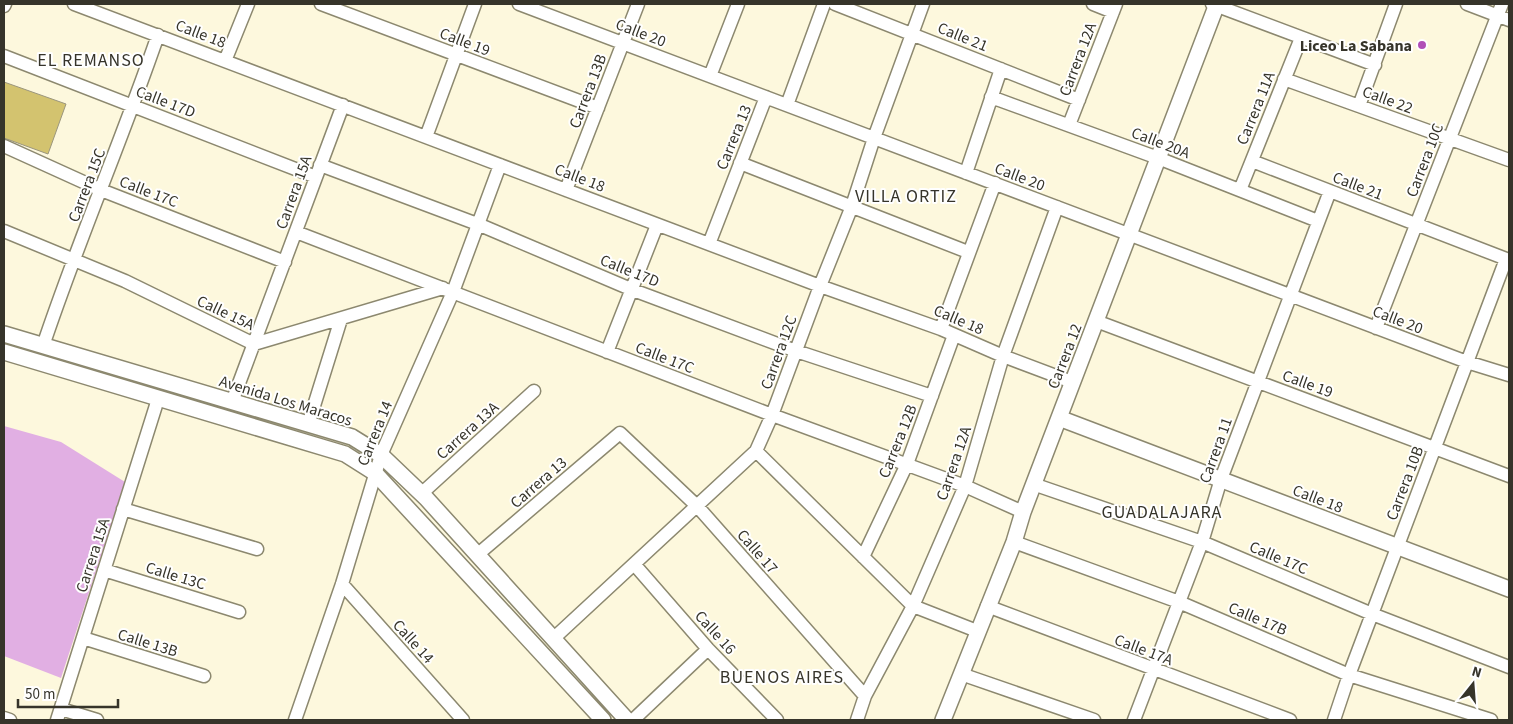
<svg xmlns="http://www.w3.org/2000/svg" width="1513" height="724" font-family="'Source Sans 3',sans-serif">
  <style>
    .green { fill: #e1afe3 }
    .building { fill: #d3c36f; stroke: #9b967d }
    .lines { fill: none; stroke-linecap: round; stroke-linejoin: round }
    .minor-casing { stroke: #8c886f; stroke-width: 15 }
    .tertiary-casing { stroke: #8c886f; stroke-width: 18 }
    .minor { stroke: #fff; stroke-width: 12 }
    .tertiary { stroke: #fff; stroke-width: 15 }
    .poi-dot { fill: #b14fb7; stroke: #fff; stroke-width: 2 }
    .labels { text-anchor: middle; stroke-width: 4; stroke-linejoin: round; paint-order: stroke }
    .street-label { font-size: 16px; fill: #36342a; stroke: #fff }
    .poi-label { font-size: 16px; font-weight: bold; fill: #36342a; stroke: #fff; text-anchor: end }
    .neighbourhood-label { font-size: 18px; letter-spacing: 1px; fill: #36342a; stroke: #fff }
  </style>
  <rect width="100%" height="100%" fill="#fdf8dd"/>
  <!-- green -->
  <path class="green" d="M4 426 61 442 125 482 61 678 4 656Z"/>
  <!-- building -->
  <path class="building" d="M4 82 66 104 48 154 4 138Z"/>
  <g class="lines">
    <defs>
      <path id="minor" d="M74 4 820 286 941 329 1003 356 1072 382
        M321 4 598 108
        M519 4 1467 362 1509 375
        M835 4 1079 100
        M1093 4 1113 12
        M1212 4 1375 65
        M1467 4 1509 20
        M4 6 5 4
        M4 56 316 177
        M225 61 248 4
        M710 76 738 4
        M1284 79 1509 160
        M991 97 1158 158 1318 221
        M787 105 824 4
        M1359 106 1396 4
        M1069 125 1116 4
        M426 137 475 4
        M4 146 101 190 285 262
        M1252 161 1509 260
        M740 163 968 252
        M320 165 480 225 633 290 796 351 932 396
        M966 173 1001 69
        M566 190 638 4
        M1240 190 1301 38
        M4 231 125 281 254 344 443 288
        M296 232 772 415 965 486 1023 512
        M709 244 766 97
        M1096 321 1509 476
        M1376 328 1502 4
        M941 329 995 183
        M43 346C78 241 122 140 158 35
        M607 352 657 225
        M232 402 343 105
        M308 425 341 319
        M756 451 913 606 977 631
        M1033 484 1202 542 1372 614 1509 667
        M421 494 534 391
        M123 509 257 549
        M1014 542 1179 602 1349 675 1491 720
        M477 555 620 433 698 507 865 696
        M863 557 907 464 954 335
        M634 564 708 649 777 720
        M104 570 239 612
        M342 584 463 720
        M987 606 1290 720
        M83 638 204 676
        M554 638 756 451 772 415 820 286 852 206 874 138 923 4
        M961 674 1094 720
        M61 709 97 720
        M4 718 10 720
        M57 720 158 399
        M295 720 342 584 381 455 453 292 500 165
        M633 720 708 649
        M857 720 865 696 913 606 965 486 1003 356 1057 207
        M1134 720 1202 542 1221 479 1330 191
        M1334 720 1349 675 1506 259"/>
      <path id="tertiary" d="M4 334 352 437 381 455 426 498 627 720
        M4 352 345 454 375 473 603 720
        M1059 418 1509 589
        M943 720 1014 542 1023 512 1217 4"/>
    </defs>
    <!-- minor casing -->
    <use href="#minor" class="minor-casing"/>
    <!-- tertiary casing -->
    <use href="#tertiary" class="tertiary-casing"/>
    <!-- minor -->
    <use href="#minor" class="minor"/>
    <!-- tertiary -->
    <use href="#tertiary" class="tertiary"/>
  </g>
  <!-- markers -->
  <circle class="poi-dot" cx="1422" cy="45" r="5"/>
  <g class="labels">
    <!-- street labels -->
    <g class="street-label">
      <text transform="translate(641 32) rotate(21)" y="6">Calle 20</text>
      <text transform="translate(201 33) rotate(21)" y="6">Calle 18</text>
      <text transform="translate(963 36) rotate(22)" y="6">Calle 21</text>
      <text transform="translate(465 41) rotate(21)" y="6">Calle 19</text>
      <text transform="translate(1077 59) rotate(-69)" y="6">Carrera 12A</text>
      <text transform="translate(587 91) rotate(-69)" y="6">Carrera 13B</text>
      <text transform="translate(1388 99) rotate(20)" y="6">Calle 22</text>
      <text transform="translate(166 101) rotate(21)" y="6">Calle 17D</text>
      <text transform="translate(1255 108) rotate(-68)" y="6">Carrera 11A</text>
      <text transform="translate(733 137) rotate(-68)" y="6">Carrera 13</text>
      <text transform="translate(1161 142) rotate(21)" y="6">Calle 20A</text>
      <text transform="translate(1424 160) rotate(-69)" y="6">Carrera 10C</text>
      <text transform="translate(1020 176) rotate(21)" y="6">Calle 20</text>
      <text transform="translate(580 177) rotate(21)" y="6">Calle 18</text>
      <text transform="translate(86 185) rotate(-69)" y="6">Carrera 15C</text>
      <text transform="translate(1358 185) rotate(21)" y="6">Calle 21</text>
      <text transform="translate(149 191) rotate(21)" y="6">Calle 17C</text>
      <text transform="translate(293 192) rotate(-70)" y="6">Carrera 15A</text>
      <text transform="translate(630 270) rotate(22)" y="6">Calle 17D</text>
      <text transform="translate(226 312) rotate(25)" y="6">Calle 15A</text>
      <text transform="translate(959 319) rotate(23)" y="6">Calle 18</text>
      <text transform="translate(1398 319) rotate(21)" y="6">Calle 20</text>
      <text transform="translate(778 352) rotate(-70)" y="6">Carrera 12C</text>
      <text transform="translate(1064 356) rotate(-69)" y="6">Carrera 12</text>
      <text transform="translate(665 357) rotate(21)" y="6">Calle 17C</text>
      <text transform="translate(1308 383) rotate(20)" y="6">Calle 19</text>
      <text transform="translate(286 400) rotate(17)" y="6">Avenida Los Maracos</text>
      <text transform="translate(467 430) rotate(-42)" y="6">Carrera 13A</text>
      <text transform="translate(374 433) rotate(-68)" y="6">Carrera 14</text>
      <text transform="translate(897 441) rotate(-68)" y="6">Carrera 12B</text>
      <text transform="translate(1215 450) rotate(-70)" y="6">Carrera 11</text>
      <text transform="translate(953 463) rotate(-71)" y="6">Carrera 12A</text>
      <text transform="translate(538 482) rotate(-41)" y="6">Carrera 13</text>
      <text transform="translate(1404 483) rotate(-69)" y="6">Carrera 10B</text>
      <text transform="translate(1318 498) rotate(21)" y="6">Calle 18</text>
      <text transform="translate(758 551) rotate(49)" y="6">Calle 17</text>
      <text transform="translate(92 555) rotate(-72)" y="6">Carrera 15A</text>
      <text transform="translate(1279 557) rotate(23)" y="6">Calle 17C</text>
      <text transform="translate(176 575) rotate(17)" y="6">Calle 13C</text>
      <text transform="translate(1258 618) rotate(23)" y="6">Calle 17B</text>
      <text transform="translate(716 632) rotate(48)" y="6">Calle 16</text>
      <text transform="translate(414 641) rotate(48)" y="6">Calle 14</text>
      <text transform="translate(148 642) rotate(17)" y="6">Calle 13B</text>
      <text transform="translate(1144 649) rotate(21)" y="6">Calle 17A</text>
    </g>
    <!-- poi labels -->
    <g class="poi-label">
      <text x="1412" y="51">Liceo La Sabana</text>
    </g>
    <!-- neighbourhood labels -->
    <g class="neighbourhood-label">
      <text x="91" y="66">EL REMANSO</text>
      <text x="906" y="202">VILLA ORTIZ</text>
      <text x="1162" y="518">GUADALAJARA</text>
      <text x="782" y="683">BUENOS AIRES</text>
    </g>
  </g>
  <!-- border -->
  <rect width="1513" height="724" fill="none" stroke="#36342a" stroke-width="10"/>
  <!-- north arrow -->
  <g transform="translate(1473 684) rotate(17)" stroke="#ffffff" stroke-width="4" paint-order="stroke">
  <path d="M0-4L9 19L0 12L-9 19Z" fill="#36342a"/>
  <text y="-8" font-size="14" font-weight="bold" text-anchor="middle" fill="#36342a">N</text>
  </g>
  <!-- scale -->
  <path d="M18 699v8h100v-8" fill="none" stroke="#36342a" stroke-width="2.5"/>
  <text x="25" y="699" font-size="15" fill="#36342a" stroke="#ffffff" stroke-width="4" paint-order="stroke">50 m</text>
</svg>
